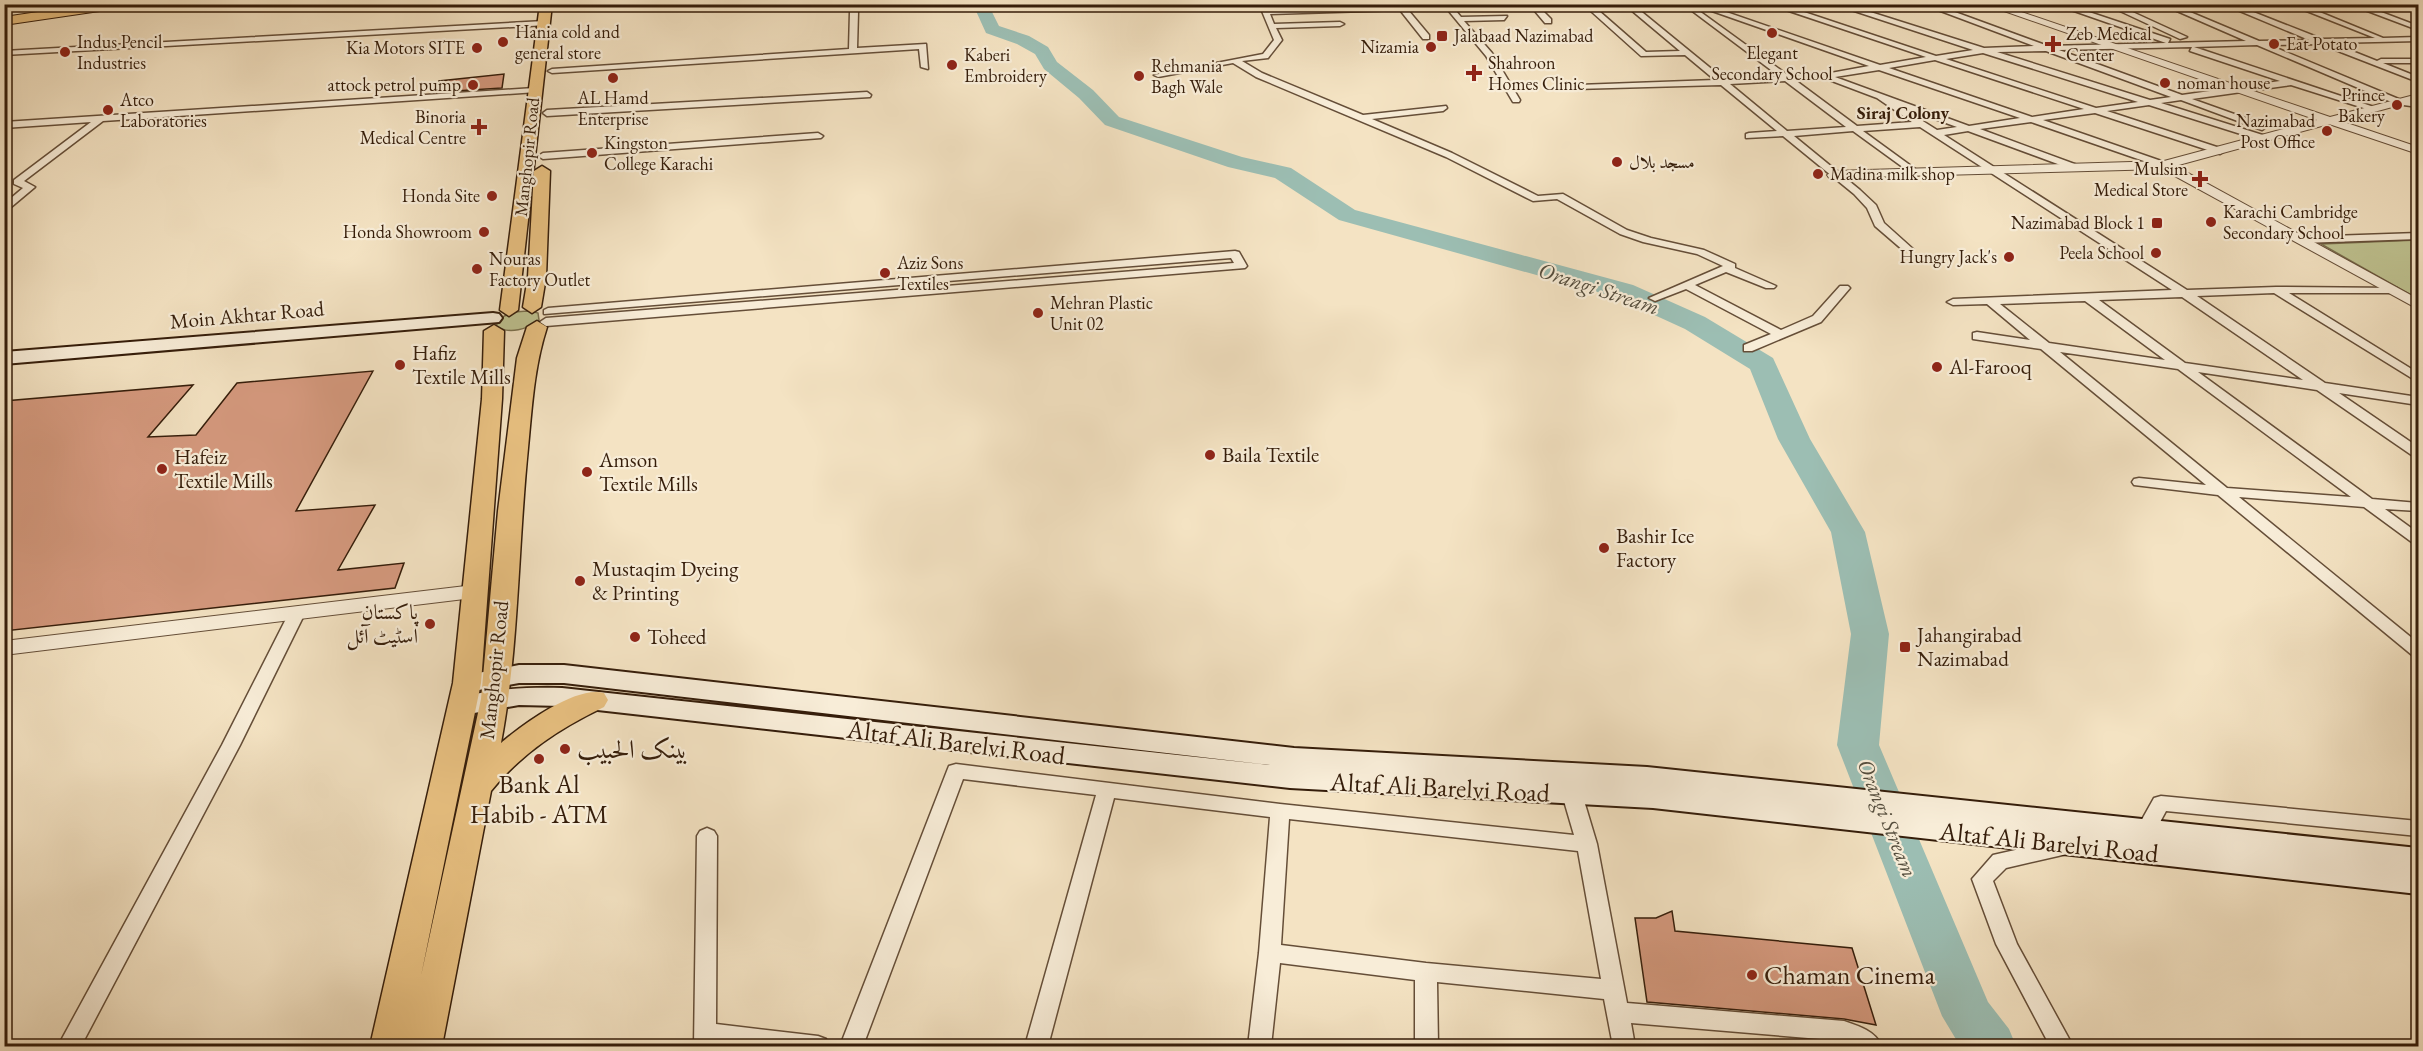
<svg xmlns="http://www.w3.org/2000/svg" width="2423" height="1051" font-family="'EB Garamond',Amiri,serif">
  <style>
    .green { fill: #bfc391; stroke: #7a704e; stroke-width: 1.5 }
    .lines { fill: none; stroke-linecap: round; stroke-linejoin: round }
    .river { fill: #9cbeb3; fill-rule: evenodd }
    .building { fill: #d5997e; stroke: #351d0a; stroke-width: 1.5 }
    .minor-casing { stroke: #654e38; stroke-width: 3 }
    .tertiary-casing { stroke: #654e38; stroke-width: 2 }
    .secondary-casing { stroke: #351d0a; stroke-width: 4 }
    .primary-casing { stroke: #351d0a; stroke-width: 3 }
    .trunk-casing { stroke: #351d0a; stroke-width: 2 }
    .minor { fill: #f8edd8; fill-rule: evenodd }
    .tertiary { fill: #f8edd8; fill-rule: evenodd }
    .secondary { fill: #f8edd8; fill-rule: evenodd }
    .primary { fill: #eac282; fill-rule: evenodd }
    .trunk { fill: #eac282; fill-rule: evenodd }
    .poi-dot { fill: #8f2418; stroke: #f8edd8; stroke-width: 2 }
    .labels { text-anchor: middle; stroke-width: 4.5; stroke-linejoin: round; paint-order: stroke }
    .far-poi-label { font-size: 18px; fill: #351d0a; stroke: #f8edd8; text-anchor: start }
    .far-neighbourhood-label { font-size: 18px; font-weight: bold; fill: #351d0a; stroke: #f8edd8 }
    .far-street-label { font-size: 18px; fill: #351d0a; stroke: #f8edd8 }
    .street-label { font-size: 21px; fill: #351d0a; stroke: #f8edd8 }
    .poi-label { font-size: 21px; fill: #351d0a; stroke: #f8edd8; text-anchor: start }
    .water-label { font-size: 22px; font-style: italic; fill: #544d3d; stroke: #f8edd8 }
    .near-street-label { font-size: 26px; fill: #351d0a; stroke: #f8edd8 }
    .near-poi-label { font-size: 26px; fill: #351d0a; stroke: #f8edd8; text-anchor: start }
  </style>
  <rect width="100%" height="100%" fill="#f4e3c3"/>
  <filter id="stains"><feTurbulence type="fractalNoise" baseFrequency=".00333" numOctaves="4"/><feColorMatrix values="0 0 0 0 .2 0 0 0 0 .09 0 0 0 0 .02 0 0 0 .5 -.17"/></filter>
  <radialGradient id="worn" r=".72"><stop offset=".6" stop-color="#630" stop-opacity="0"/><stop offset="1" stop-color="#630" stop-opacity=".3"/></radialGradient>
  <!-- green -->
  <path class="green" d="M2418 240V299L2321 244Z
    M531 311 538 313 539 320C528 329 509 335 496 326 500 312 519 311 531 311Z"/>
  <g class="lines">
    <!-- river -->
    <path class="river" d="M981 4H999L992 12 999 26 1029 36 1048 47 1057 62 1093 90 1119 117 1242 157 1291 168 1355 210 1633 285 1705 317 1773 358 1810 439 1865 532 1889 634 1879 745 1988 1002 2009 1029 2016 1046H1960L1942 1016 1837 745 1851 634 1831 532 1778 439 1750 369 1685 329 1615 297 1339 220 1275 178 1228 167 1105 125 1079 98 1044 69 1035 54 1017 44 986 33 976 11Z"/>
  </g>
  <!-- building -->
  <path class="building" d="M504 74 502 88 440 92 439 81Z
    M373 371 296 511 375 505 338 570 404 563 395 588 4 631V401L193 385 148 437 196 435 237 383Z
    M1672 911 1675 931 1852 948 1876 1025 1844 1019 1647 1002 1635 918H1656Z"/>
  <g class="lines">
    <defs>
      <path id="minor" d="M1259 4H1266L1268 10 1403 4 1429 35V39H1423L1400 10 1270 14 1274 24 1340 22 1344 24 1340 26 1276 28 1282 40 1268 58 1242 61 1262 73 1363 115 1446 106 1447 108 1443 111 1372 119 1452 153 1538 196 1563 194 1627 230 1651 238 1704 250 1735 264V268L1776 286 1774 288H1766L1726 272 1695 285 1781 330 1813 316 1840 286H1848L1850 288 1821 322 1752 351H1744V345L1771 334 1686 289 1655 301 1649 298 1723 266 1697 254 1643 242 1620 234 1557 199 1533 201 1446 157 1256 77 1233 63 1158 77 1154 75 1263 54 1274 40Z
        M1443 4H1450L1461 17 1507 16 1504 20 1464 21 1492 53 1520 100 1519 102H1513L1486 56Z
        M1529 4H1536L1551 19V23H1545Z
        M1583 4H1591L1646 52 1680 51 1624 4H1632L1725 80 1779 76 1691 10V8H1695L1789 76 1825 74 1869 66 1692 4H1703L1880 65 1926 57 1768 4H1780L1936 56 1973 50 1833 4H1845L1984 48 2034 46 1922 4H1933L2048 46 2166 43 2054 4H2065L2170 39 2168 43 2246 41 2161 4H2171L2259 41 2309 40 2223 4H2233L2322 39 2375 38 2289 4H2300L2383 38 2418 37V41L2332 43 2377 61 2381 59H2418V63H2383L2418 77V82L2320 44 2269 45 2401 100 2418 102V107L2396 104 2257 45 2194 47 2380 109 2373 111 2291 85 2192 99 2265 125 2266 127 2262 130 2181 100 2161 103 2269 137 2271 139 2266 142 2149 105 2107 111 2223 149 2225 151 2220 154 2095 113 2043 120 2167 163 2169 165 2164 168 2031 122 1980 129 2080 166V170H2074L1968 131 1944 135 2187 290 2276 287 2397 288 2399 290 2393 293H2289L2418 373V382L2274 293 2197 296 2325 383 2418 397V405L2339 393 2418 447V457L2413 456 2317 390 2198 372 2372 499 2418 503V511L2385 509 2418 533V545L2413 543 2364 507 2239 497 2418 643V656L2412 655 2218 495 2134 485 2132 482 2134 479 2139 478 2206 485 2041 349 1973 339V333L1977 332 2030 340 1987 304 1953 305 1947 302 1953 299 2172 290 1920 127 1863 131 1918 171V175L1915 176 1853 131 1794 136 1860 190 1876 205 1884 223 1913 249 1904 251 1875 226 1867 208 1854 194 1783 136 1746 138V134L1749 133 1777 131 1721 85 1575 89 1574 87 1578 85 1715 80 1685 55 1641 56ZM2192 47 2190 51 2280 81 2182 95 2059 50ZM2046 51 2171 97 2150 100 1997 52ZM1983 53 2138 102 2096 108 1946 59ZM1935 60 2084 109 2032 117 1889 68ZM1879 70 2020 118 1969 126 1835 77ZM1824 78 1877 98 1912 122 1857 126 1795 80ZM1785 81 1846 127 1787 131 1730 84ZM1899 106 1957 127 1937 130ZM2182 297 2303 380 2185 363 2099 300ZM2085 301 2165 360 2049 343 2000 304ZM2060 352 2178 369 2351 497 2227 488Z
        M2105 4H2115L2187 37 2180 39Z
        M2349 4H2360L2418 26V30Z
        M2413 4H2418V7Z
        M854 10 858 12 857 48 926 44 928 69 921 67 919 49 552 73 548 71 552 69 849 49 850 12Z
        M544 21 547 25 4 55V51Z
        M534 88H537V92L103 121 24 181 35 187 4 213V204L23 188 14 184V180L91 122 4 128V122Z
        M867 92 871 95 870 97 547 116 543 113 547 110Z
        M818 133 823 136 821 138 543 159 538 156 543 153Z
        M2418 233V239L2301 243 2296 240 2301 237Z
        M1235 251 1239 252 1247 266 1245 268 546 326 540 322 546 318 1234 263 1231 258 544 314V310L548 308Z
        M297 608 305 613 240 745 81 1046H58L222 745 289 613Z
        M956 764 1280 804 1574 835 1562 794 1565 789 1572 787 1579 789 1582 794 1597 844 1627 1003 1844 1021C1859 1026 1875 1031 1882 1046H1853L1844 1041 1631 1023 1635 1046H1613L1604 999 1437 982 1438 1046H1415V980L1280 963 1271 1046H1248L1259 953 1270 817 1114 798 1048 1046H1025L1096 795 963 779 863 1046H840L947 771 949 766ZM1289 819 1578 851 1601 979 1426 963 1281 945Z
        M2161 796 2418 821V836L2166 811 2152 837 2145 840 2138 837 2135 832 2154 798Z
        M707 828 714 831 717 836 716 1024 818 1036 826 1039 829 1046 716 1045V1046H694L697 836 700 831Z
        M2060 840 2067 842 2070 848 2067 854 2006 868 1993 881 2017 944 2073 1046H2050L1996 944 1972 879 1993 855Z"/>
      <path id="tertiary" d="M1984 4H1998L2330 117 2418 94V100L2341 121 2418 147V154L2329 124 2175 166 2418 299V309L2162 169 1829 178 1827 175 1833 171 2164 161 2317 120Z
        M474 585 481 587 484 592 481 597 4 655V641Z"/>
      <path id="secondary" d="M493 313 499 314 502 318 499 322 4 364V352Z
        M519 665H564L1294 748 1647 767 2418 848V894L1653 808 1290 788 562 706 519 705 463 715 454 713 450 706 454 699C489 689 525 687 562 688L1270 765 564 683H519L467 692 458 689 454 683 458 677Z"/>
      <path id="primary" d="M540 4H552L518 310 509 316 500 310Z
        M542 166 550 171 546 277 541 307 532 313 523 307 528 277 534 171Z
        M537 321 547 327C534 367 532 407 528 448 518 546 519 647 501 743 522 725 576 685 604 693L608 700 604 707C560 728 522 753 491 791L442 1046H370L453 683 482 399 484 331 494 325 504 331 502 399 481 683 421 976 481 699 498 511 517 358 527 327Z"/>
      <path id="trunk" d="M92 4H126L120 8 4 25V17Z"/>
    </defs>
    <!-- minor casing -->
    <use href="#minor" class="minor-casing"/>
    <!-- tertiary casing -->
    <use href="#tertiary" class="tertiary-casing"/>
    <!-- secondary casing -->
    <use href="#secondary" class="secondary-casing"/>
    <!-- primary casing -->
    <use href="#primary" class="primary-casing"/>
    <!-- trunk casing -->
    <use href="#trunk" class="trunk-casing"/>
    <!-- minor -->
    <use href="#minor" class="minor"/>
    <!-- tertiary -->
    <use href="#tertiary" class="tertiary"/>
    <!-- secondary -->
    <use href="#secondary" class="secondary"/>
    <!-- primary -->
    <use href="#primary" class="primary"/>
    <!-- trunk -->
    <use href="#trunk" class="trunk"/>
  </g>
  <!-- markers -->
  <g class="poi-dot">
    <circle cx="1772" cy="33" r="6"/>
    <rect x="1436" y="30" width="12" height="12" rx="3"/>
    <circle cx="503" cy="42" r="6"/>
    <path d="M2050 35h6v6h6v6h-6v6h-6v-6h-6v-6h6z"/>
    <circle cx="2274" cy="44" r="6"/>
    <circle cx="1431" cy="47" r="6"/>
    <circle cx="477" cy="48" r="6"/>
    <circle cx="65" cy="52" r="6"/>
    <circle cx="952" cy="65" r="6"/>
    <path d="M1471 64h6v6h6v6h-6v6h-6v-6h-6v-6h6z"/>
    <circle cx="1139" cy="76" r="6"/>
    <circle cx="613" cy="78" r="6"/>
    <circle cx="2165" cy="83" r="6"/>
    <circle cx="473" cy="85" r="6"/>
    <circle cx="2397" cy="105" r="6"/>
    <circle cx="108" cy="110" r="6"/>
    <path d="M476 118h6v6h6v6h-6v6h-6v-6h-6v-6h6z"/>
    <circle cx="2327" cy="131" r="6"/>
    <circle cx="592" cy="153" r="6"/>
    <circle cx="1617" cy="162" r="6"/>
    <circle cx="1818" cy="174" r="6"/>
    <path d="M2197 170h6v6h6v6h-6v6h-6v-6h-6v-6h6z"/>
    <circle cx="492" cy="196" r="6"/>
    <circle cx="2211" cy="222" r="6"/>
    <rect x="2151" y="217" width="12" height="12" rx="3"/>
    <circle cx="484" cy="232" r="6"/>
    <circle cx="2156" cy="253" r="6"/>
    <circle cx="2009" cy="257" r="6"/>
    <circle cx="477" cy="269" r="6"/>
    <circle cx="885" cy="273" r="6"/>
    <circle cx="1038" cy="313" r="6"/>
    <circle cx="400" cy="365" r="6"/>
    <circle cx="1937" cy="367" r="6"/>
    <circle cx="1210" cy="455" r="6"/>
    <circle cx="162" cy="469" r="6"/>
    <circle cx="587" cy="472" r="6"/>
    <circle cx="1604" cy="548" r="6"/>
    <circle cx="580" cy="581" r="6"/>
    <circle cx="430" cy="624" r="6"/>
    <circle cx="635" cy="637" r="6"/>
    <rect x="1899" y="641" width="12" height="12" rx="3"/>
    <circle cx="565" cy="749" r="6"/>
    <circle cx="539" cy="759" r="6"/>
    <circle cx="1752" cy="975" r="6"/>
  </g>
  <g class="labels">
    <!-- far-poi labels -->
    <g class="far-poi-label">
      <text x="515" y="38">Hania cold and<tspan x="515" dy="21">general store</tspan></text>
      <text x="2066" y="40">Zeb Medical<tspan x="2066" dy="21">Center</tspan></text>
      <text x="1454" y="42">Jalabaad Nazimabad</text>
      <text x="77" y="48">Indus Pencil<tspan x="77" dy="21">Industries</tspan></text>
      <text x="2286" y="50">Eat Potato</text>
      <text x="1419" y="53" text-anchor="end">Nizamia</text>
      <text x="465" y="54" text-anchor="end">Kia Motors SITE</text>
      <text x="1772" y="59" text-anchor="middle">Elegant<tspan x="1772" dy="21">Secondary School</tspan></text>
      <text x="964" y="61">Kaberi<tspan x="964" dy="21">Embroidery</tspan></text>
      <text x="1488" y="69">Shahroon<tspan x="1488" dy="21">Homes Clinic</tspan></text>
      <text x="1151" y="72">Rehmania<tspan x="1151" dy="21">Bagh Wale</tspan></text>
      <text x="2177" y="89">noman house</text>
      <text x="461" y="91" text-anchor="end">attock petrol pump</text>
      <text x="2385" y="101" text-anchor="end">Prince<tspan x="2385" dy="21">Bakery</tspan></text>
      <text x="613" y="104" text-anchor="middle">AL Hamd<tspan x="613" dy="21">Enterprise</tspan></text>
      <text x="120" y="106">Atco<tspan x="120" dy="21">Laboratories</tspan></text>
      <text x="466" y="123" text-anchor="end">Binoria<tspan x="466" dy="21">Medical Centre</tspan></text>
      <text x="2315" y="127" text-anchor="end">Nazimabad<tspan x="2315" dy="21">Post Office</tspan></text>
      <text x="604" y="149">Kingston<tspan x="604" dy="21">College Karachi</tspan></text>
      <text x="1629" y="168">مسجد بلال</text>
      <text x="2188" y="175" text-anchor="end">Mulsim<tspan x="2188" dy="21">Medical Store</tspan></text>
      <text x="1830" y="180">Madina milk shop</text>
      <text x="480" y="202" text-anchor="end">Honda Site</text>
      <text x="2223" y="218">Karachi Cambridge<tspan x="2223" dy="21">Secondary School</tspan></text>
      <text x="2145" y="229" text-anchor="end">Nazimabad Block 1</text>
      <text x="472" y="238" text-anchor="end">Honda Showroom</text>
      <text x="2144" y="259" text-anchor="end">Peela School</text>
      <text x="1997" y="263" text-anchor="end">Hungry Jack's</text>
      <text x="489" y="265">Nouras<tspan x="489" dy="21">Factory Outlet</tspan></text>
      <text x="897" y="269">Aziz Sons<tspan x="897" dy="21">Textiles</tspan></text>
      <text x="1050" y="309">Mehran Plastic<tspan x="1050" dy="21">Unit 02</tspan></text>
    </g>
    <!-- far-neighbourhood labels -->
    <g class="far-neighbourhood-label">
      <text x="1903" y="119">Siraj Colony</text>
    </g>
    <!-- far-street labels -->
    <g class="far-street-label">
      <text transform="translate(527 157) rotate(-84)" y="6">Manghopir Road</text>
    </g>
    <!-- street labels -->
    <g class="street-label">
      <text transform="translate(247 315) rotate(-5)" y="7">Moin Akhtar Road</text>
      <text transform="translate(494 670) rotate(-84)" y="7">Manghopir Road</text>
    </g>
    <!-- poi labels -->
    <g class="poi-label">
      <text x="412" y="360">Hafiz<tspan x="412" dy="24">Textile Mills</tspan></text>
      <text x="1949" y="374">Al-Farooq</text>
      <text x="1222" y="462">Baila Textile</text>
      <text x="174" y="464">Hafeiz<tspan x="174" dy="24">Textile Mills</tspan></text>
      <text x="599" y="467">Amson<tspan x="599" dy="24">Textile Mills</tspan></text>
      <text x="1616" y="543">Bashir Ice<tspan x="1616" dy="24">Factory</tspan></text>
      <text x="592" y="576">Mustaqim Dyeing<tspan x="592" dy="24">&amp; Printing</tspan></text>
      <text x="418" y="619" text-anchor="end">پاکستان<tspan x="418" dy="24">اسٹیٹ آئل</tspan></text>
      <text x="1917" y="642">Jahangirabad<tspan x="1917" dy="24">Nazimabad</tspan></text>
      <text x="647" y="644">Toheed</text>
    </g>
    <!-- water labels -->
    <g class="water-label">
      <text transform="translate(1599 288) rotate(18)" y="8">Orangi Stream</text>
      <text transform="translate(1888 818) rotate(68)" y="8">Orangi Stream</text>
    </g>
    <!-- near-street labels -->
    <g class="near-street-label">
      <text transform="translate(956 742) rotate(7)" y="9">Altaf Ali Barelvi Road</text>
      <text transform="translate(1440 787) rotate(3)" y="9">Altaf Ali Barelvi Road</text>
      <text transform="translate(2049 842) rotate(6)" y="9">Altaf Ali Barelvi Road</text>
    </g>
    <!-- near-poi labels -->
    <g class="near-poi-label">
      <text x="577" y="758">بينک الحبيب</text>
      <text x="539" y="793" text-anchor="middle">Bank Al<tspan x="539" dy="30">Habib - ATM</tspan></text>
      <text x="1764" y="984">Chaman Cinema</text>
    </g>
  </g>
  <!-- margin -->
  <rect width="2423" height="1051" fill="none" stroke="#f4e3c3" stroke-width="24"/>
  <rect x="6" y="6" width="2411" height="1039" fill="none" stroke="#351d0a" stroke-width="3"/>
  <rect x="12" y="12" width="2399" height="1027" fill="none" stroke="#351d0a" stroke-width="1.5"/>
  <rect width="100%" height="100%" filter="url(#stains)"/>
  <rect width="100%" height="100%" fill="url(#worn)"/>
</svg>
